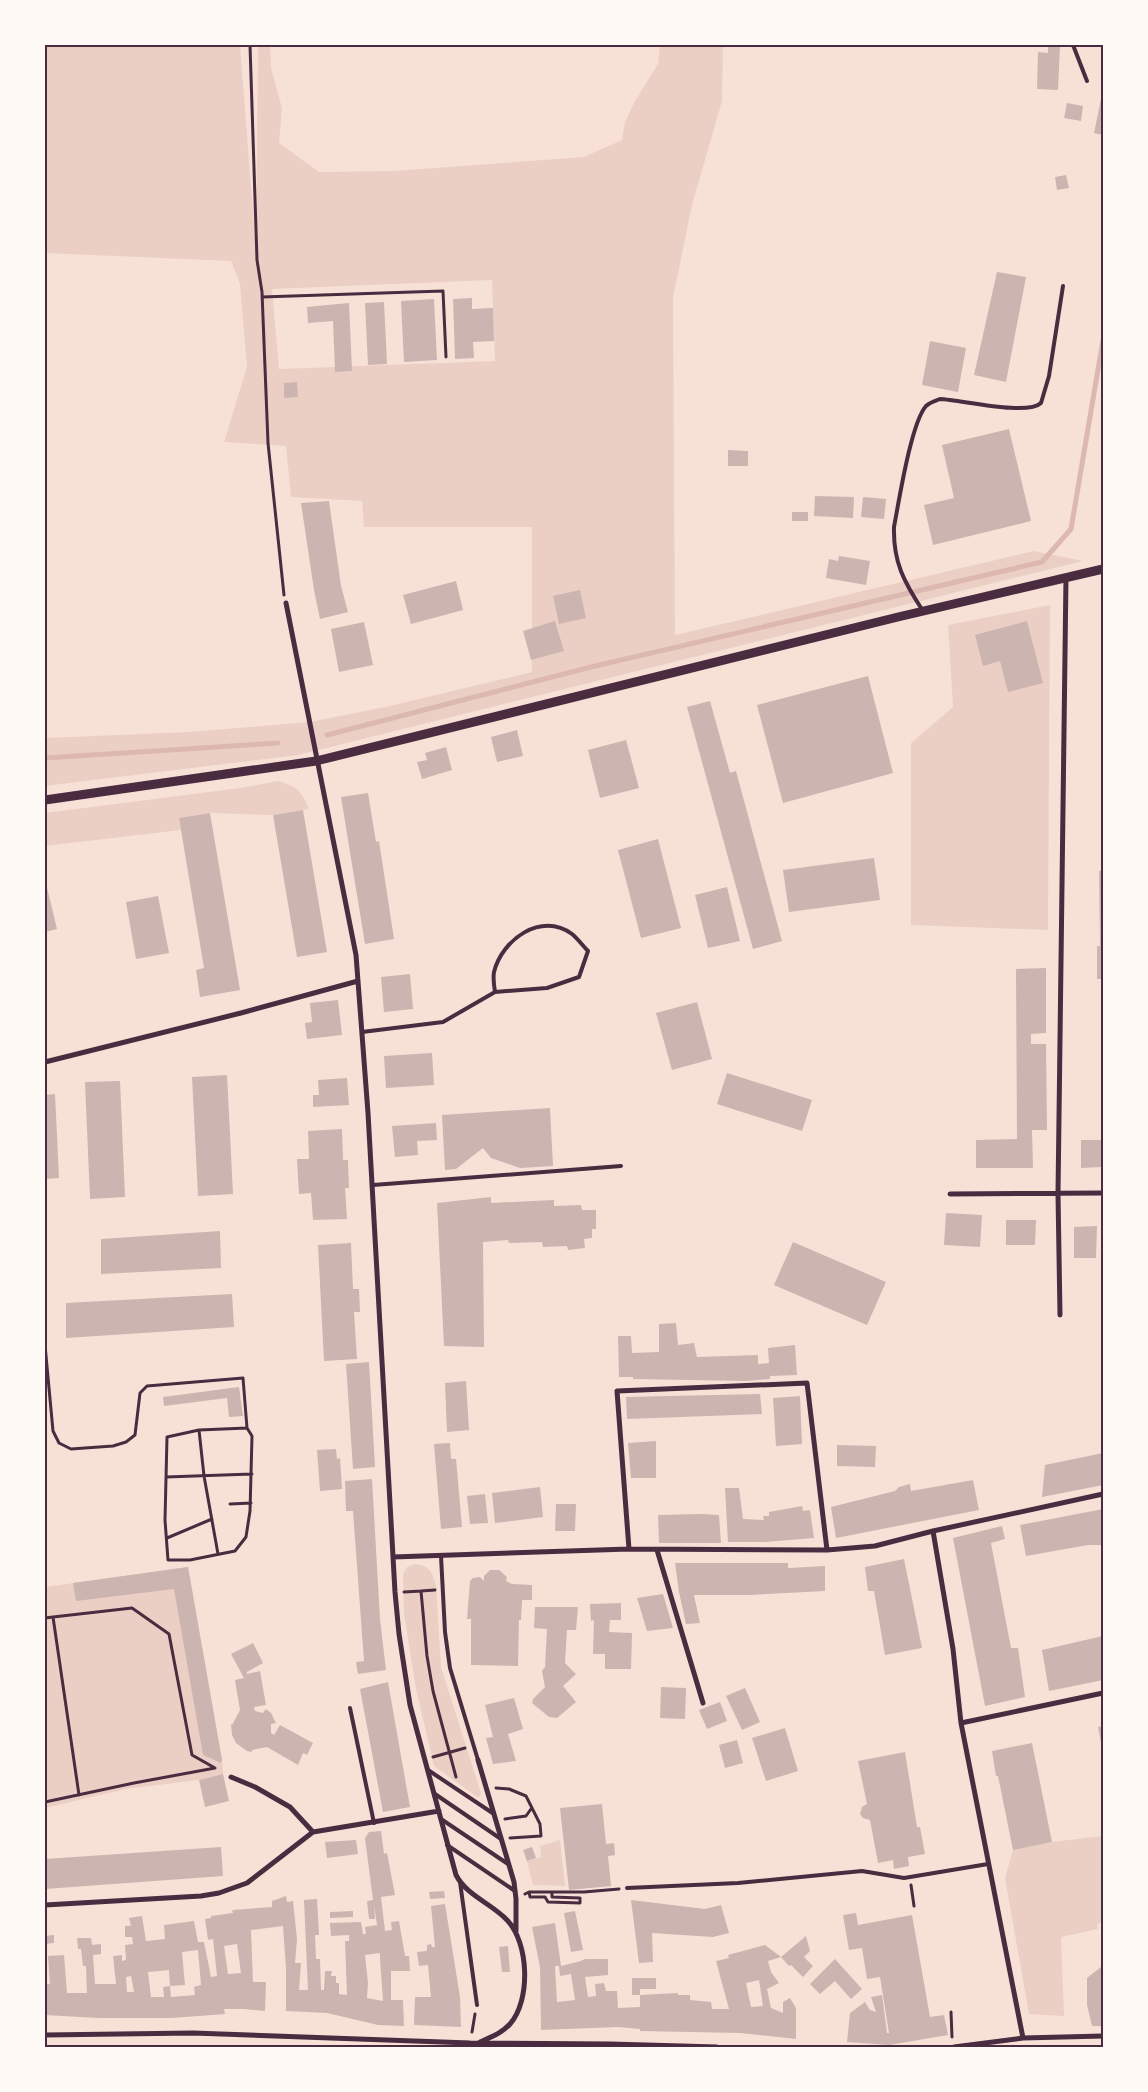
<svg xmlns="http://www.w3.org/2000/svg" width="1148" height="2092" font-family="Helvetica,sans-serif">
  <style>
    .green { fill: #ebcfc5; fill-rule: evenodd }
    .lines { fill: none; stroke-linecap: round; stroke-linejoin: round }
    .stream { stroke: #dcb8b0; stroke-width: 5 }
    .building { fill: #ccb4b1; fill-rule: evenodd }
    .path { stroke: #4a2c40; stroke-width: 3 }
    .service { stroke: #4a2c40; stroke-width: 4 }
    .minor { stroke: #4a2c40; stroke-width: 5 }
    .tertiary { stroke: #4a2c40; stroke-width: 9 }
    .neatline { fill: none; stroke: #4a2c40; stroke-width: 2 }
  </style>
  <rect width="100%" height="100%" fill="#f7e1d7"/>
  <!-- green -->
  <path class="green" d="M45 45H240L256 251 258 45H270L271 68 282 108 279 143 319 172 394 171 584 157 622 140 625 122 635 101 658 64 660 45H723L722 101 692 205 673 298 675 635 1034 551 1083 561 298 755 45 786V738L189 732 310 722 390 706 532 672V527H364L362 501 291 497 286 446 224 442 247 367 240 284 231 261 45 253ZM492 280 495 361 279 369 272 289Z
    M1050 605 1048 930 911 925V743L953 707 948 625Z
    M278 781C297 787 301 790 309 809L273 815 210 813 179 818 181 830 45 846V813L240 788Z
    M414 1564C429 1565 432 1571 436 1585L441 1667 481 1793 479 1797H477L434 1766 416 1689 404 1614 403 1574 407 1567Z
    M188 1567 222 1760 223 1774 199 1780 126 1789 45 1808V1587Z
    M1102 1836 1103 1922 1097 1924 1098 1929 1061 1937 1064 2016 1029 2014 1005 1878 1013 1850 1052 1842Z
    M560 1840 565 1886 533 1885 527 1861 541 1857 540 1846Z"/>
  <g class="lines">
    <!-- stream -->
    <path class="stream" d="M327 735 591 667 1042 562 1071 529 1103 340
      M45 758 278 743"/>
  </g>
  <!-- building -->
  <path class="building" d="M1048 45H1060L1058 90 1037 89 1038 52 1048 53Z
    M1102 94H1103V135L1094 133Z
    M1067 103 1083 106 1081 121 1064 118Z
    M1066 175 1069 188 1057 190 1055 177Z
    M997 272 1026 277 1006 382 974 375Z
    M472 298V309L493 308 494 341 473 342 474 358 455 359 453 299Z
    M434 299 437 360 404 362 401 301Z
    M384 302 387 364 368 365 365 303Z
    M349 303 352 371 335 372 333 321 308 323 307 307Z
    M930 341 966 348 958 392 922 385Z
    M297 382 298 397 284 398V383Z
    M1009 429 1031 521 933 545 924 505 954 498 942 445Z
    M728 450 748 451V466H728Z
    M815 496 854 497 853 518 814 516Z
    M863 497 886 499 884 519 861 517Z
    M329 501 341 586 348 612 320 619 314 590 301 503Z
    M792 512H808V521H792Z
    M839 556 870 561 866 585 826 578 829 559 838 561Z
    M456 581 463 610 411 624 403 595Z
    M580 590 586 618 559 624 553 596Z
    M555 621 564 651 531 660 523 631Z
    M1027 621 1043 683 1008 692 1000 661 983 666 975 635Z
    M364 622 373 665 339 672 331 629Z
    M868 676 893 773 783 803 757 705Z
    M710 701 730 773 736 771 782 941 753 949 687 707Z
    M517 730 523 756 497 762 491 737Z
    M626 740 639 788 600 798 588 750Z
    M446 747 452 770 422 779 417 762 427 760 425 753Z
    M368 793 376 842 379 841 394 939 365 944 341 797Z
    M303 810 327 952 297 957 273 815Z
    M210 813 240 990 200 997 196 970 204 968 179 818Z
    M658 839 681 928 641 938 618 850Z
    M874 858 880 900 789 912 783 870Z
    M1103 870V979H1097V946H1100L1099 871Z
    M45 879 57 929 45 932Z
    M727 887 740 941 708 948 695 895Z
    M158 896 169 953 136 959 126 902Z
    M1046 968V1033L1031 1034V1044H1046L1047 1130H1032L1033 1168H976V1140L1017 1139 1016 969Z
    M410 974 413 1009 384 1012 381 977Z
    M338 1000 342 1035 307 1039 305 1023 312 1022 310 1003Z
    M697 1002 712 1059 672 1070 656 1013Z
    M432 1053 434 1085 386 1088 384 1056Z
    M727 1073 812 1100 802 1131 717 1104Z
    M227 1075 233 1194 198 1196 192 1077Z
    M347 1078 349 1105 313 1107V1095H319L318 1080Z
    M120 1081 125 1197 90 1199 85 1082Z
    M55 1094 59 1178 45 1179V1095Z
    M550 1108 553 1166 520 1168 491 1158 483 1148 456 1169 445 1170 442 1115Z
    M436 1123 437 1140 417 1141 418 1155 395 1157 392 1126Z
    M342 1129 343 1160H348L349 1188H345L347 1219 313 1220 311 1193 299 1194 297 1159H309L308 1131Z
    M1081 1140H1103V1167L1081 1168Z
    M491 1197V1203L554 1200V1206L581 1205 582 1210H596V1229H592V1238L584 1239 585 1248 568 1250 567 1246 543 1247 542 1242 509 1243 508 1240 483 1242 484 1347 444 1346 437 1203Z
    M946 1213 982 1215 980 1247 944 1245Z
    M1006 1220H1036L1035 1245H1006Z
    M1097 1226 1096 1258H1074V1227Z
    M220 1231 221 1268 101 1274V1239Z
    M793 1242 886 1282 867 1325 774 1285Z
    M351 1243 353 1289H359L360 1312H354L357 1359 324 1361 318 1245Z
    M232 1294 234 1327 66 1338V1303Z
    M676 1323 678 1345 694 1343 697 1357 758 1355V1364L769 1363 768 1348 795 1345 797 1375 770 1376V1379L746 1381 633 1379V1377H619L618 1336H631L632 1353 659 1352V1324Z
    M369 1362 375 1467 353 1469 346 1364Z
    M466 1381 469 1430 447 1432 445 1383Z
    M239 1387 243 1416 229 1417 227 1398 164 1406 163 1397Z
    M760 1394 762 1414 627 1419 626 1397Z
    M800 1396 802 1444 776 1446 773 1398Z
    M656 1441V1478H631L628 1443Z
    M450 1443 451 1459H456L462 1527 441 1529 434 1444Z
    M837 1445 876 1446 875 1467 837 1466Z
    M336 1449 337 1459 340 1458 342 1489 320 1491 317 1450Z
    M1103 1453V1485L1042 1497 1045 1465Z
    M372 1479 380 1619 386 1670 358 1674 356 1662 364 1661 353 1511H346L345 1481Z
    M973 1480 979 1510 836 1538 831 1507 895 1491 899 1487 910 1484 911 1491Z
    M540 1487 543 1517 495 1523 492 1493Z
    M725 1488H739L743 1519 764 1520 763 1516H769V1512L802 1506 803 1511 810 1510 814 1538 765 1542H728Z
    M485 1494 488 1523 470 1524 467 1496Z
    M556 1504H576L575 1531H555Z
    M1103 1509V1545H1088L1026 1556 1020 1525Z
    M701 1514 719 1515 721 1543H659L658 1515Z
    M1002 1526 1005 1539 991 1543 1011 1648H1018L1025 1697 985 1706 953 1538Z
    M904 1559 922 1648 885 1655 874 1591H868L865 1567Z
    M675 1563H788V1568L825 1566V1591L750 1595H694L700 1623 686 1624 679 1592Z
    M188 1567 222 1760 221 1763 203 1755 174 1589 76 1601 73 1583Z
    M490 1570H499L507 1577 506 1581 512 1584 532 1585V1600H522L521 1620H519L518 1666 471 1665V1619H467L470 1581 473 1578 480 1577 484 1581V1576Z
    M663 1594 673 1628 647 1631 637 1598Z
    M621 1603V1620H610L609 1632 632 1633 631 1669H605V1654H593L594 1620 591 1621 590 1604Z
    M535 1607H578L576 1630H567L565 1663 576 1674 563 1686 576 1702 557 1718 549 1717 532 1703 533 1699 545 1687 542 1671 545 1667 547 1629 534 1628Z
    M1103 1636V1680L1049 1691 1042 1650Z
    M253 1643 263 1663 247 1672V1674L260 1671 266 1705 254 1707 255 1711 263 1713 266 1709 271 1713 276 1723 271 1724V1733L274 1735 280 1725 313 1743 307 1755 303 1753 298 1765 267 1747 252 1750V1752L247 1751 236 1743 232 1735 231 1724 232 1725 240 1710 235 1680 244 1678 231 1654Z
    M388 1682 410 1807 383 1812 360 1689Z
    M661 1687 686 1688 685 1719 660 1718Z
    M745 1688 760 1722 742 1730 726 1696Z
    M514 1698 523 1729 508 1734 516 1761 493 1764 486 1738 493 1737 485 1705Z
    M720 1702 727 1721 707 1729 699 1710Z
    M1103 1726V1748H1102L1098 1727Z
    M785 1728 798 1771 766 1781 752 1738Z
    M737 1740 743 1763 725 1768 719 1745Z
    M1032 1743 1052 1842 1013 1850 998 1776H996L992 1751Z
    M905 1752 917 1827H920L925 1854 908 1857 909 1866 894 1869 893 1860 878 1863 870 1820 863 1818 860 1814 862 1807 867 1804 858 1761Z
    M223 1774 229 1801 205 1807 199 1780Z
    M602 1804 606 1844 614 1843 615 1855 608 1856 611 1886 569 1890 560 1808Z
    M381 1831 384 1854 387 1853 395 1895 381 1897 385 1931 392 1930 391 1922 399 1921 405 1956H409L410 1971H391V2000H403L404 2026 378 2025 327 2013 286 2011V1969L283 1926 251 1930 253 1982H266L265 2011 244 2009H224L225 2014 172 2018H98L45 2015V1984H50L48 1956 64 1955 67 1993H87L86 1966H83L81 1949H78L77 1938H91L92 1945 101 1944V1954L93 1955 95 1984H116L113 1956 122 1955V1961L126 1960 125 1945 133 1944 132 1937H125V1926H131L129 1918 142 1916 146 1941 165 1939 164 1925 194 1921 198 1942H204L211 1977 217 1976 213 1939 208 1940 205 1919 211 1918V1916L233 1913 232 1910 272 1907V1901L286 1896 287 1902 293 1901 297 1939 295 1963H301L299 1990H308L304 1900 317 1899 319 1935H315L316 1959H320L321 1990H324L325 1971H332L331 1976H336V1983H339V1994L347 1995 345 1941H349V1935L331 1936 330 1923 361 1922 363 1934H366L365 1927 377 1925 374 1905 375 1919H369L367 1901 373 1900 365 1838 369 1832ZM237 1944 241 1973 228 1974 224 1946ZM198 1950 201 1985 194 1987 195 1995 171 1997 170 1986 163 1987 164 1997H151L148 1972 169 1970 170 1986 185 1985 182 1952ZM380 1953V1959L383 2001 367 1998 368 1983 365 1955ZM131 1976 134 1992H127L126 1977Z
    M356 1840 358 1854 327 1858 325 1842Z
    M221 1847 223 1876 45 1889V1859Z
    M532 1847 536 1858 527 1861 523 1850Z
    M444 1891 445 1898 430 1899 429 1892Z
    M631 1900 705 1909 721 1905 729 1933 713 1937 652 1933 653 1962 639 1963Z
    M445 1904 460 1997 461 2027 414 2025 415 1997H431L428 1965 419 1966 417 1952 427 1951V1945L431 1944 432 1947H435L431 1906Z
    M353 1911V1917L330 1918V1912Z
    M575 1911 583 1950 571 1952 564 1913Z
    M856 1913 858 1925 912 1915 930 2017 944 2015 948 2035 889 2045 847 2042 850 2013 865 2002 870 2010 876 2012 871 1997 882 1995 887 2033H889L880 1977 867 1979 862 1948 849 1950 843 1915Z
    M555 1923 561 1966 581 1961 585 1959H608V1975L585 1977 588 1997 596 1996 595 1984 604 1983 606 1991H617L618 2008 640 2007V1995L678 1993V1995H690V2000L711 2002 712 2009H729L716 1961 729 1958 728 1955 765 1945 781 1957 806 1936 810 1951 804 1957 813 1966 803 1977 791 1965 789 1966 781 1957 768 1961 771 1972 779 1983 767 1989 771 2008 783 2013V2002L790 1998 796 2008V2039L740 2033 640 2031V2029L618 2027 541 2030 540 1967 532 1927ZM555 1966H559L560 1976 571 1974 575 2000 557 2002ZM759 1980 763 2006 751 2007 746 1983Z
    M54 1935V1943L45 1944V1936Z
    M508 1946 510 1972H502L499 1947Z
    M835 1959 862 1989 851 1999 835 1981 820 1994 810 1984Z
    M1101 1967 1103 1975V2026H1092L1087 2005V1978Z
    M632 1978H656V1989H640V1995H632Z"/>
  <g class="lines">
    <!-- path -->
    <path class="path" d="M250 45 257 260 262 292 268 443 284 595
      M262 297 443 291 446 357
      M45 1345 53 1431 59 1443 71 1449 113 1446 126 1442 135 1435 140 1393 147 1386 243 1378 247 1428
      M247 1428 252 1436 250 1511 246 1537 235 1551 190 1560H168L165 1520 167 1437 199 1430Z
      M199 1430 204 1476 218 1554
      M166 1477 252 1474
      M230 1504 251 1503
      M167 1538 212 1519
      M435 1590 421 1591 427 1656 433 1691 456 1777
      M404 1592 421 1591
      M45 1618 53 1617 79 1795
      M433 1757 465 1748
      M496 1788 509 1789 526 1796 540 1824 541 1836 510 1838
      M45 1802 134 1783 215 1768 192 1755 169 1634 132 1608 53 1617
      M505 1819 526 1816 531 1809
      M911 1885 914 1906
      M529 1892H584L619 1889
      M525 1894 529 1892 530 1897H545L548 1902 580 1903V1898L552 1897V1893
      M951 2012 952 2037
      M472 2032 475 2014"/>
    <!-- service -->
    <path class="service" d="M1073 45 1087 81
      M923 611C904 582 893 562 894 527 899 501 911 423 926 406 930 402 935 401 940 399 962 400 1027 416 1041 403L1049 376 1063 286
      M362 1032 443 1022 495 992 547 988 579 977 588 951C583 946 578 939 572 934 541 911 502 940 494 972 493 978 494 986 495 992
      M373 1185 621 1166
      M441 1556 445 1632 450 1668 478 1760
      M350 1708 374 1823
      M428 1770 494 1814
      M435 1794 501 1839
      M441 1819 508 1864
      M447 1845 515 1891
      M460 1882 477 2005
      M627 1888 738 1883 862 1871 904 1878 988 1864"/>
    <!-- minor -->
    <path class="minor" d="M286 603 356 955 368 1113 395 1592 399 1634 410 1705 456 1875C467 1896 491 1903 507 1920 529 1943 531 2000 510 2024 502 2033 491 2037 480 2042
      M45 1062 241 1013 358 981
      M950 1194 1103 1193
      M1060 1315 1058 1194 1066 577
      M933 1531 953 1649 961 1723 1023 2038
      M629 1549 617 1391 807 1383 827 1550
      M657 1550 703 1703
      M393 1557 629 1549 827 1550 875 1546 933 1531 1103 1494
      M961 1723 1103 1693
      M478 1760 514 1882 516 1899V1931
      M231 1777 255 1787 290 1807 313 1832 439 1811
      M45 1905 201 1896 219 1893 247 1883 313 1832
      M45 2035 193 2033 470 2043 611 2044 717 2047
      M954 2047 1023 2038 1103 2036"/>
    <!-- tertiary -->
    <path class="tertiary" d="M45 800 316 761 898 617 1103 569"/>
  </g>
  <!-- border -->
  <rect width="1148" height="2092" fill="none" stroke="#fffaf5" stroke-width="92"/>
  <rect x="46" y="46" width="1056" height="2000" class="neatline"/>
</svg>
